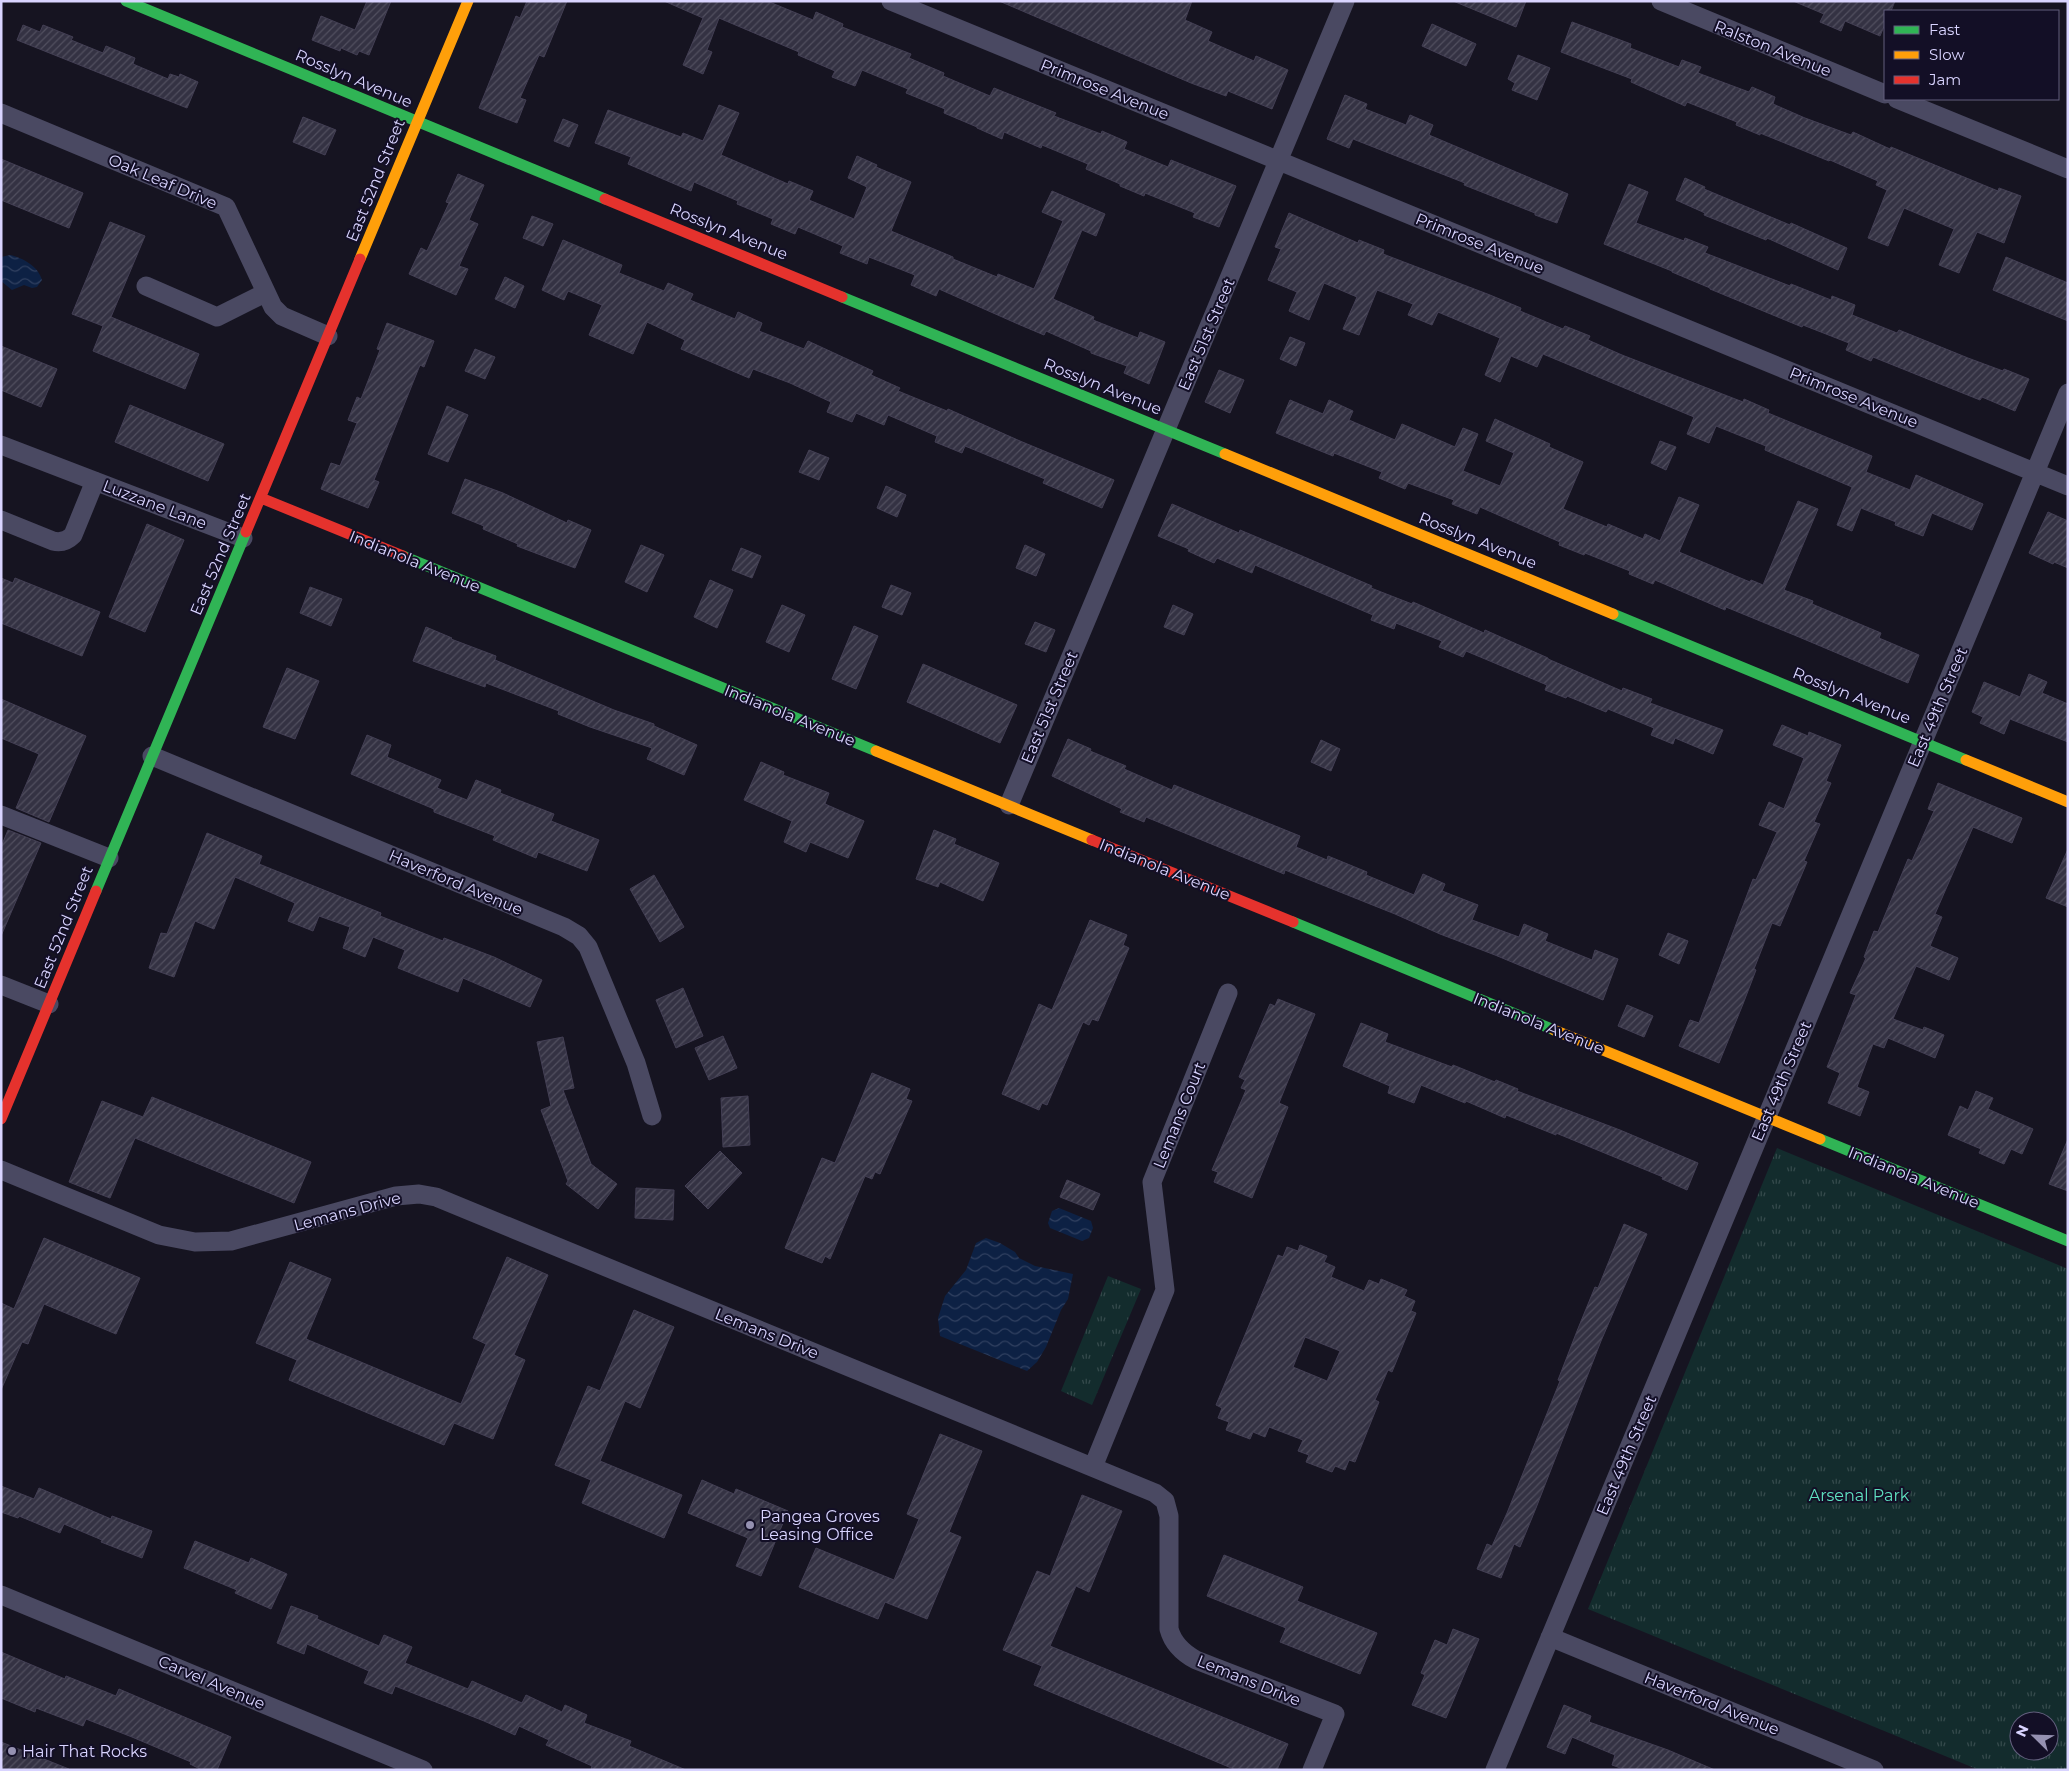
<svg xmlns="http://www.w3.org/2000/svg" width="2069" height="1771" font-family="Montserrat,sans-serif">
  <style>
    .park { fill: url(#park-tufts); fill-rule: evenodd }
    .water { fill: url(#water-waves) }
    .building { fill: url(#building-hatch); stroke: #433f54; fill-rule: evenodd }
    .lines { fill: none; stroke-linecap: round; stroke-linejoin: round }
    .street { stroke: #4a4962; stroke-width: 19 }
    .fast { stroke: #30b455; stroke-width: 11 }
    .slow { stroke: #ff9f0a; stroke-width: 11 }
    .jam { stroke: #e5322d; stroke-width: 11 }
    .poi-dot { fill: #9591b1; stroke: #130f26; stroke-width: 2 }
    .labels { text-anchor: middle; stroke-width: 4; stroke-linejoin: round; paint-order: stroke }
    .street-label { font-size: 16px; fill: #d9d4ff; stroke: #130f26 }
    .park-label { font-size: 16px; fill: #5fe0c0; stroke: #130f26 }
    .poi-label { font-size: 16px; fill: #d9d4ff; stroke: #130f26; text-anchor: start }
  </style>
  <defs>
    <pattern id="park-tufts" width="24" height="20" patternUnits="userSpaceOnUse" patternTransform="scale(1.25)"><rect width="24" height="20" fill="#132c2d"/><path d="M3 7l-1-3M5 7V3M7 7l1-3M15 17l-1-3M17 17v-4M19 17l1-3" fill="none" stroke="#354a4c"/></pattern>
    <pattern id="water-waves" width="16" height="10" patternUnits="userSpaceOnUse" patternTransform="scale(1.25)"><rect width="16" height="10" fill="#0d2144"/><path d="M0 5q4-4 8 0t8 0" fill="none" stroke="#304060"/></pattern>
    <pattern id="building-hatch" width="6" height="6" patternUnits="userSpaceOnUse" patternTransform="scale(1.25)"><rect width="6" height="6" fill="#343243"/><path d="M-1 1l2-2M0 6l6-6M5 7l2-2" fill="none" stroke="#514f5f"/></pattern>
  </defs>
  <rect width="100%" height="100%" fill="#161421"/>
  <!-- park -->
  <path class="park" d="M1777 1148 2068 1269V1770H1979L1588 1609ZM2019 1721H2049V1751H2019Z
    M1108 1276 1141 1289 1092 1405 1061 1391Z"/>
  <!-- water -->
  <path class="water" d="M10 255C23 258 38 266 42 280L37 287 32 288 24 285 12 290 1 281V257Z
    M1059 1208 1091 1221 1093 1228 1089 1238 1082 1241 1050 1228 1048 1223 1052 1211Z
    M986 1238 1000 1243 1015 1252 1019 1258 1035 1266 1073 1274 1068 1299 1061 1310 1046 1347 1037 1362 1027 1371 940 1336 938 1318 945 1296 966 1270 976 1243Z"/>
  <!-- building -->
  <path class="building" d="M367 1H391L369 55 359 51 357 55 341 48 340 51 312 40 321 16 355 30Z
    M527 1H567L544 57 539 55 520 98 526 100 517 123 479 108 516 16 520 18Z
    M664 1H767L813 20 816 12 843 24 842 27 911 54 909 58 944 73 943 76 990 96 994 88 1056 113 1054 116 1101 134 1102 131 1127 142 1124 149 1168 167 1171 160 1236 186 1219 227 1193 217 1195 213 1145 193 1144 196 1120 186V184L1086 169 1088 164 1042 145 1041 148 1004 132 1002 139 977 128V127L944 113 945 109 906 93 908 89 862 70 855 86 832 77 835 71 798 55 799 52 719 18 707 50 712 52 703 74 683 65 703 18Z
    M999 1H1192L1185 20 1212 32 1208 41 1254 61 1256 56 1288 70 1272 109 1228 91 1226 96 1191 83Z
    M1453 1H1526L1516 27Z
    M1793 1H1895L1891 11H1885V24L1880 36 1845 21 1841 31 1820 22 1824 14Z
    M1572 22 1631 44 1630 48 1679 67 1682 60 1701 67 1698 73 1749 92 1752 87 1775 97 1773 104 1805 118 1851 135 1853 132 1890 149 1891 147 1998 191 1999 188 2021 196 2004 243 1977 232 1959 273 1939 265 1954 229 1904 208 1888 246 1868 238 1887 190 1876 185 1878 181 1830 160 1829 161 1760 133V135L1736 125 1737 122 1687 102 1685 106 1631 82 1632 79 1561 52Z
    M1432 24 1476 44 1466 66 1422 46Z
    M23 25 40 32 43 25 73 37 71 40 103 53 106 46 135 58 133 64 168 79 170 74 179 77 180 74 198 82 187 108 17 40Z
    M1518 55 1550 68 1537 100 1512 90 1515 83 1508 79Z
    M1345 95 1367 104 1365 109 1406 125 1410 115 1433 125 1429 135 1568 194 1557 223 1535 215V213L1464 185 1465 183 1353 139 1349 148 1327 139Z
    M719 105 739 113 721 155 788 184 789 181 813 191 809 200 854 219 867 187 848 178 857 156 877 165 876 167 911 182 891 231 953 257V259L997 277 998 274 1034 289 1063 221 1042 212 1052 191 1105 214 1096 236 1082 230 1053 299 1094 317 1093 320 1138 338 1140 332 1165 342 1149 384 1124 373 1127 366 1091 353V351L1046 331 1044 335 1018 324 939 289 936 296 911 285 915 275 869 257 867 264 840 253 843 246 798 227 795 234 771 224 773 219 737 204 738 201 694 182 691 191 628 164 631 157 595 143 608 110 681 137 683 133 703 141Z
    M303 117 336 130 325 155 293 142Z
    M563 119 578 125 569 147 554 141Z
    M1 159 83 193 69 228 1 200Z
    M458 174 484 185 469 220 478 224 459 266 468 269 456 295 409 274 421 248 427 251 449 203 446 202Z
    M1685 178 1705 187 1704 189 1790 225 1791 223 1847 248 1838 270 1767 238 1766 240 1704 215 1705 213 1676 200Z
    M1629 184 1648 192 1636 223 1684 241 1685 238 1708 247 1705 253 1790 286 1791 284 1831 300 1832 296 1855 305 1852 315 1897 333 1899 330 1968 358 2003 371 2004 369 2029 379 2015 411 1982 397 1980 400 1873 357 1871 361 1846 350 1849 343 1803 325 1802 327 1710 289V288L1672 272V271L1604 244Z
    M1289 213 1358 243 1359 240 1384 250 1383 254 1490 295 1521 308 1520 311 1563 329 1565 326 1590 336 1588 340 1622 355 1743 402 1744 399 1769 410 1768 413 1872 456 1866 472 1910 490 1916 475 1983 504 1972 530 1932 513 1923 536 1895 525 1896 522 1861 508 1852 531 1837 525 1852 487 1765 450 1766 446 1716 426 1709 443 1687 434 1694 417 1543 354 1537 367 1511 356 1500 382 1485 375 1500 338 1438 312 1432 325 1408 315 1413 304 1377 290 1359 335 1343 329 1357 297 1324 283 1309 320 1289 311 1297 292 1268 280 1281 249 1275 247Z
    M532 216 553 224 543 246 523 238Z
    M110 222 145 236 111 317 199 354 185 389 93 351 103 326 72 314Z
    M563 240 622 265 619 273 664 291 668 283 693 294 690 300 735 319 738 312 762 323 759 331 804 349 808 341 873 371 871 375 900 388 898 391 947 411 948 409 1020 441 1114 480 1102 508 1043 483 1045 479 965 446 962 453 935 442 937 436 888 415 884 425 856 413 852 422 827 412 831 402 790 383 753 369 749 378 681 349 685 340 647 322 633 354 589 335 602 305 568 291 564 300 542 290Z
    M2006 257 2068 283V321L1993 290Z
    M505 277 524 286 515 308 495 299Z
    M387 323 434 341 424 367 420 365 374 480 379 482 368 508 321 489 331 463 340 466 357 423 348 420 357 397 361 399 380 350 377 349Z
    M1290 337 1305 343 1296 366 1280 359Z
    M1 346 57 369 41 407 1 390Z
    M475 349 495 357 485 379 465 371Z
    M1219 370 1244 380 1230 413 1205 402Z
    M1290 400 1323 414 1329 400 1353 411 1349 420 1395 440 1402 424 1455 447 1463 428 1478 434 1463 471 1500 486 1514 453 1486 441 1495 419 1550 444 1549 447 1583 462 1563 509 1607 527 1608 524 1643 539 1645 534 1660 541 1679 497 1699 505 1679 552 1750 582 1751 580 1763 585 1798 501 1818 509 1784 590 1813 601 1812 604 1881 633 1879 638 1919 655 1908 683 1799 637 1726 607 1725 610 1655 580 1653 584 1629 574 1630 571 1585 553 1584 555 1559 545 1560 542 1480 507 1477 514 1452 504 1454 500 1408 483 1405 489 1379 478 1382 472 1334 453 1333 456 1276 433Z
    M130 405 224 444 208 481 115 442Z
    M447 406 468 415 448 462 428 454Z
    M1660 441 1676 447 1666 470 1651 463Z
    M809 450 829 458 819 480 799 472Z
    M465 479 503 493 567 523 568 520 591 530 575 568 517 546 518 544 483 529 484 526 452 513Z
    M886 486 906 495 897 517 877 508Z
    M1172 504 1239 533 1240 530 1302 556 1372 586 1371 588 1412 604 1413 602 1484 633 1485 630 1548 658V659L1622 691 1623 688 1652 699 1650 703 1723 730 1713 754 1675 738 1673 744 1651 735 1654 728 1608 709 1606 712 1567 696 1566 698 1545 690 1547 685 1466 651 1463 657 1439 647 1442 641 1396 623 1394 629 1371 620 1373 615 1255 565 1252 573 1217 558 1214 563 1188 551 1189 549 1158 536Z
    M2048 512 2068 521V568L2054 562 2053 564 2029 553Z
    M147 524 184 540 145 632 109 617Z
    M641 545 664 555 647 592 625 582Z
    M1025 545 1045 554 1036 576 1016 568Z
    M741 548 761 556 752 578 732 570Z
    M1 578 13 583 15 578 100 612 82 656 1 623Z
    M710 580 733 590 717 628 694 617Z
    M891 585 911 593 902 615 882 607Z
    M310 587 342 599 331 626 300 613Z
    M782 605 805 615 789 652 766 642Z
    M1173 605 1193 614 1184 635 1164 627Z
    M1035 622 1055 630 1046 652 1025 644Z
    M854 626 878 636 856 689 832 679Z
    M426 627 452 638 451 639 496 656 495 660 614 710 654 724V726L697 745 684 775 647 759 652 748 590 727 558 714 559 711 486 683 485 687 413 661Z
    M923 664 1017 705 1000 743 907 702Z
    M287 668 319 681 295 739 263 727Z
    M2029 674 2047 682 2042 693 2068 704V742L2010 719 2004 734 1980 723 1983 717 1972 712 1984 682 2020 697Z
    M1 699 86 736 49 822 16 808 39 754 1 738Z
    M1782 725 1808 736 1809 732 1841 745 1826 781 1831 783 1814 822 1820 824 1804 861 1807 862 1780 926 1772 923 1754 969 1756 970 1743 1004 1719 1063 1679 1046 1690 1020 1699 1023 1753 879 1756 880 1777 832 1759 825 1769 802 1784 809 1804 758 1773 745Z
    M367 735 391 745 387 757 441 780 437 788 467 800 476 780 501 790 500 793 554 814 551 821 599 840 587 871 538 852 536 858 493 840 495 836 434 812V809L351 774Z
    M1068 739 1091 749 1090 751 1126 766 1124 769 1172 790 1174 785 1300 836 1296 847 1327 860 1328 856 1367 872 1366 875 1414 895 1423 874 1445 884 1442 891 1478 905 1472 920 1519 937 1524 924 1548 934 1545 941 1592 960 1595 950 1618 959 1603 1000 1495 955 1440 934 1395 914 1285 870 1284 874 1146 817 1144 822 1120 812 1122 809 1052 776Z
    M1321 740 1340 749 1331 771 1311 762Z
    M761 762 784 772 783 775 829 793 825 804 864 821 848 858 810 842 806 852 784 842 792 821 744 800Z
    M1938 783 2022 818 2012 843 1973 827 1935 914 1942 917 1930 946 1958 958 1949 980 1916 966 1893 1019 1923 1030 1924 1027 1944 1035 1935 1058 1888 1038 1884 1048 1873 1044 1857 1087 1869 1092 1860 1116 1828 1103 1840 1073 1827 1067 1856 995 1850 993 1866 958 1864 957 1874 931 1878 932 1908 859 1912 861 1934 811 1928 809Z
    M8 830 41 843 1 936V847Z
    M934 830 956 839 954 844 999 863 983 901 940 882 938 887 916 879Z
    M207 833 262 856 259 864 381 913 380 916 443 941 444 938 494 957 542 980 530 1007 463 978 458 992 398 968 405 950 373 937 365 957 343 948 350 927 319 916 313 931 288 921 295 903 235 877 214 929 195 921 174 977 149 968 161 933 167 934Z
    M2068 849V907L2046 898Z
    M654 875 684 927 660 942 630 889Z
    M1090 920 1127 935 1123 945 1129 948 1098 1021 1092 1019 1089 1025 1083 1022 1047 1105 1042 1103 1039 1110 1002 1094 1039 1004 1052 1010Z
    M1668 933 1688 941 1679 964 1659 955Z
    M683 988 703 1036 676 1048 656 1000Z
    M1278 999 1315 1014 1279 1103 1288 1107 1252 1198 1214 1182 1218 1172 1212 1170 1246 1090 1241 1088 1245 1080 1239 1077 1270 1004 1275 1006Z
    M1627 1005 1653 1016 1644 1037 1618 1026Z
    M1361 1023 1388 1034 1385 1042 1452 1067 1453 1065 1495 1082 1496 1080 1518 1089 1517 1091 1620 1130 1698 1163 1687 1190 1662 1179 1663 1177 1556 1133V1135L1506 1115 1505 1118 1466 1101 1465 1103 1421 1085 1414 1103 1388 1093 1390 1086 1343 1066Z
    M723 1036 737 1068 709 1080 695 1048Z
    M563 1037 574 1088 563 1090 591 1164 617 1184 598 1209 566 1184 568 1181 541 1110 551 1106 537 1042Z
    M872 1073 910 1089 906 1099 912 1101 880 1174 875 1172 872 1179 865 1176 830 1259 825 1256 822 1263 785 1248 822 1158 835 1163Z
    M1976 1091 1993 1098 1988 1109 2033 1129 2022 1154 2011 1149 2004 1164 1979 1153 1981 1149 1948 1135 1960 1106 1968 1110Z
    M748 1096 750 1145 723 1147 721 1098Z
    M152 1097 311 1162 294 1203 135 1138 110 1198 69 1182 102 1101 143 1117Z
    M2068 1139V1191L2049 1184Z
    M720 1151 742 1173 708 1209 685 1186Z
    M1067 1180 1100 1194 1093 1210 1060 1197Z
    M636 1188 674 1190 673 1220 635 1218Z
    M1624 1224 1647 1234 1601 1341 1536 1508 1520 1547 1514 1544 1501 1578 1477 1569 1487 1544 1492 1546 1507 1513 1560 1381 1558 1380 1577 1331 1595 1287 1598 1288Z
    M44 1238 140 1278 116 1334 44 1304 28 1344 22 1342 1 1390V1303L14 1309Z
    M1300 1245 1327 1256 1324 1262 1335 1267 1331 1277 1364 1291 1369 1280 1379 1284 1381 1279 1407 1290 1404 1296 1415 1301 1411 1311 1416 1313 1392 1372 1388 1370 1375 1400 1379 1402 1355 1462 1349 1460 1345 1470 1335 1466 1332 1472 1306 1462 1309 1455 1298 1451 1303 1440 1269 1427 1265 1437 1253 1432 1250 1439 1226 1430 1229 1422 1218 1418 1222 1408 1216 1405 1278 1255 1283 1257 1287 1247 1298 1251ZM1305 1337 1340 1351 1327 1381 1293 1367Z
    M507 1257 548 1275 514 1355 525 1360 493 1439 454 1423 444 1445 289 1380 297 1360 256 1343 290 1262 331 1279 306 1339 461 1404 486 1344 473 1338Z
    M634 1310 674 1327 640 1408 625 1401 600 1461 682 1495 664 1538 582 1503 591 1480 555 1465 588 1386 600 1391Z
    M940 1434 982 1451 949 1532 961 1537 927 1619 885 1602 878 1619 799 1587 816 1548 894 1580 919 1519 907 1514Z
    M702 1480 734 1494 736 1489 788 1511 761 1576 736 1566 748 1538 688 1513Z
    M1 1486 34 1499 39 1488 111 1519 112 1516 152 1531 142 1558 101 1542 102 1540 64 1524 60 1533 19 1516 18 1518 1 1512Z
    M1082 1495 1122 1511 1089 1592 1076 1586 1050 1646 1288 1744 1277 1770H1236L1034 1685 1042 1666 1003 1650 1037 1571 1050 1576Z
    M195 1541 249 1563 251 1558 287 1574 271 1609 235 1593 237 1590 184 1568Z
    M1224 1555 1303 1587 1297 1601 1377 1633 1360 1674 1280 1642 1286 1628 1207 1596Z
    M291 1606 318 1616 317 1619 379 1646 384 1635 412 1647 405 1663 468 1689 472 1681 522 1703 526 1695 562 1712 565 1705 587 1715 584 1723 631 1741 629 1746 686 1770H591L592 1766 546 1745 549 1740 519 1726 515 1735 484 1721 395 1686 392 1694 364 1683 369 1671 307 1644 304 1654 277 1643Z
    M1453 1629 1479 1639 1446 1718 1412 1705 1425 1675 1421 1673 1435 1640 1447 1645Z
    M1 1652 65 1679 66 1676 116 1696 119 1689 231 1737 217 1770H202L190 1764 191 1762 132 1737 86 1719 83 1726 36 1708 35 1712 1 1698Z
    M1564 1705 1591 1716 1589 1722 1668 1750 1715 1770H1626L1612 1765 1615 1755 1572 1737 1565 1754 1547 1747Z
    M1 1742 69 1769V1770H1Z"/>
  <g class="lines">
    <!-- street -->
    <path class="street" d="M891 1 2068 486
      M1661 1 1885 94
      M1897 99 2068 169
      M1 113 226 207 273 307 282 316 328 336
      M146 286 217 317 265 293
      M1 445 243 538
      M1 520 53 541C61 543 68 540 73 535L95 481
      M152 756 564 927 579 936 588 947 636 1063 652 1116
      M1009 805 1345 1
      M1 815 109 858
      M1 985 49 1004
      M1 1170 159 1235 195 1242 231 1241 396 1196 419 1194 436 1197 1155 1493 1165 1501 1169 1516V1629C1173 1644 1183 1653 1196 1660L1335 1714 1312 1770
      M1093 1467 1165 1290 1152 1182 1228 993
      M1 1595 423 1770
      M1550 1637 1874 1770
      M1495 1770 2068 393"/>
    <!-- fast -->
    <path class="fast" d="M126 1 605 199
      M842 297 1225 454
      M403 556 876 751
      M1613 614 1966 760
      M96 891 246 532
      M1293 922 1554 1030
      M1820 1139 2068 1241"/>
    <!-- slow -->
    <path class="slow" d="M360 259 468 1
      M1225 454 1613 614
      M876 751 1092 840
      M1966 760 2068 802
      M1554 1030 1820 1139"/>
    <!-- jam -->
    <path class="jam" d="M605 199 842 297
      M261 498 403 556
      M246 532 360 259
      M1092 840 1293 922
      M1 1119 96 891"/>
  </g>
  <!-- markers -->
  <g class="poi-dot">
    <circle cx="750" cy="1525" r="5"/>
    <circle cx="12" cy="1751" r="5"/>
  </g>
  <g class="labels">
    <!-- street labels -->
    <g class="street-label">
      <text transform="translate(1773 48) rotate(22)" y="6">Ralston Avenue</text>
      <text transform="translate(354 78) rotate(23)" y="6">Rosslyn Avenue</text>
      <text transform="translate(1105 89) rotate(22)" y="6">Primrose Avenue</text>
      <text transform="translate(375 180) rotate(-68)" y="6">East 52nd Street</text>
      <text transform="translate(163 181) rotate(23)" y="6">Oak Leaf Drive</text>
      <text transform="translate(729 231) rotate(22)" y="6">Rosslyn Avenue</text>
      <text transform="translate(1480 243) rotate(22)" y="6">Primrose Avenue</text>
      <text transform="translate(1206 334) rotate(-67)" y="6">East 51st Street</text>
      <text transform="translate(1103 386) rotate(22)" y="6">Rosslyn Avenue</text>
      <text transform="translate(1854 397) rotate(22)" y="6">Primrose Avenue</text>
      <text transform="translate(155 504) rotate(21)" y="6">Luzzane Lane</text>
      <text transform="translate(1478 540) rotate(22)" y="6">Rosslyn Avenue</text>
      <text transform="translate(220 554) rotate(-67)" y="6">East 52nd Street</text>
      <text transform="translate(415 561) rotate(22)" y="6">Indianola Avenue</text>
      <text transform="translate(1852 695) rotate(22)" y="6">Rosslyn Avenue</text>
      <text transform="translate(1049 707) rotate(-67)" y="6">East 51st Street</text>
      <text transform="translate(1937 707) rotate(-67)" y="6">East 49th Street</text>
      <text transform="translate(790 715) rotate(22)" y="6">Indianola Avenue</text>
      <text transform="translate(1165 869) rotate(22)" y="6">Indianola Avenue</text>
      <text transform="translate(456 882) rotate(23)" y="6">Haverford Avenue</text>
      <text transform="translate(63 927) rotate(-68)" y="6">East 52nd Street</text>
      <text transform="translate(1539 1023) rotate(22)" y="6">Indianola Avenue</text>
      <text transform="translate(1781 1081) rotate(-67)" y="6">East 49th Street</text>
      <text transform="translate(1179 1115) rotate(-68)" y="6">Lemans Court</text>
      <text transform="translate(1914 1177) rotate(22)" y="6">Indianola Avenue</text>
      <text transform="translate(347 1211) rotate(-15)" y="6">Lemans Drive</text>
      <text transform="translate(767 1333) rotate(22)" y="6">Lemans Drive</text>
      <text transform="translate(1626 1455) rotate(-67)" y="6">East 49th Street</text>
      <text transform="translate(1249 1680) rotate(22)" y="6">Lemans Drive</text>
      <text transform="translate(212 1682) rotate(23)" y="6">Carvel Avenue</text>
      <text transform="translate(1712 1703) rotate(22)" y="6">Haverford Avenue</text>
    </g>
    <!-- park labels -->
    <g class="park-label">
      <text x="1859" y="1501">Arsenal Park</text>
    </g>
    <!-- poi labels -->
    <g class="poi-label">
      <text x="760" y="1522">Pangea Groves<tspan x="760" dy="18">Leasing Office</tspan></text>
      <text x="22" y="1757">Hair That Rocks</text>
    </g>
  </g>
  <!-- border -->
  <rect width="2069" height="1771" fill="none" stroke="#d9d4ff" stroke-width="5"/>
  <!-- legend -->
  <rect x="1884" y="10" width="175" height="90" fill="#130f26" stroke="#625e7d"/>
  <rect x="1894" y="26" width="25" height="8" fill="#30b455" stroke="#625e7d"/>
  <text x="1929" y="35" font-size="15" fill="#d9d4ff">Fast</text>
  <rect x="1894" y="51" width="25" height="8" fill="#ff9f0a" stroke="#625e7d"/>
  <text x="1929" y="60" font-size="15" fill="#d9d4ff">Slow</text>
  <rect x="1894" y="76" width="25" height="8" fill="#e5322d" stroke="#625e7d"/>
  <text x="1929" y="85" font-size="15" fill="#d9d4ff">Jam</text>
  <!-- north arrow -->
  <g transform="translate(2034 1736) rotate(293)"><circle r="24" fill="#130f26" stroke="#625e7d"/>
  <path d="M0-4L9 19L0 12L-9 19Z" fill="#9591b1"/>
  <text y="-8" font-size="14" font-weight="bold" text-anchor="middle" fill="#d9d4ff">N</text>
  </g>
</svg>
